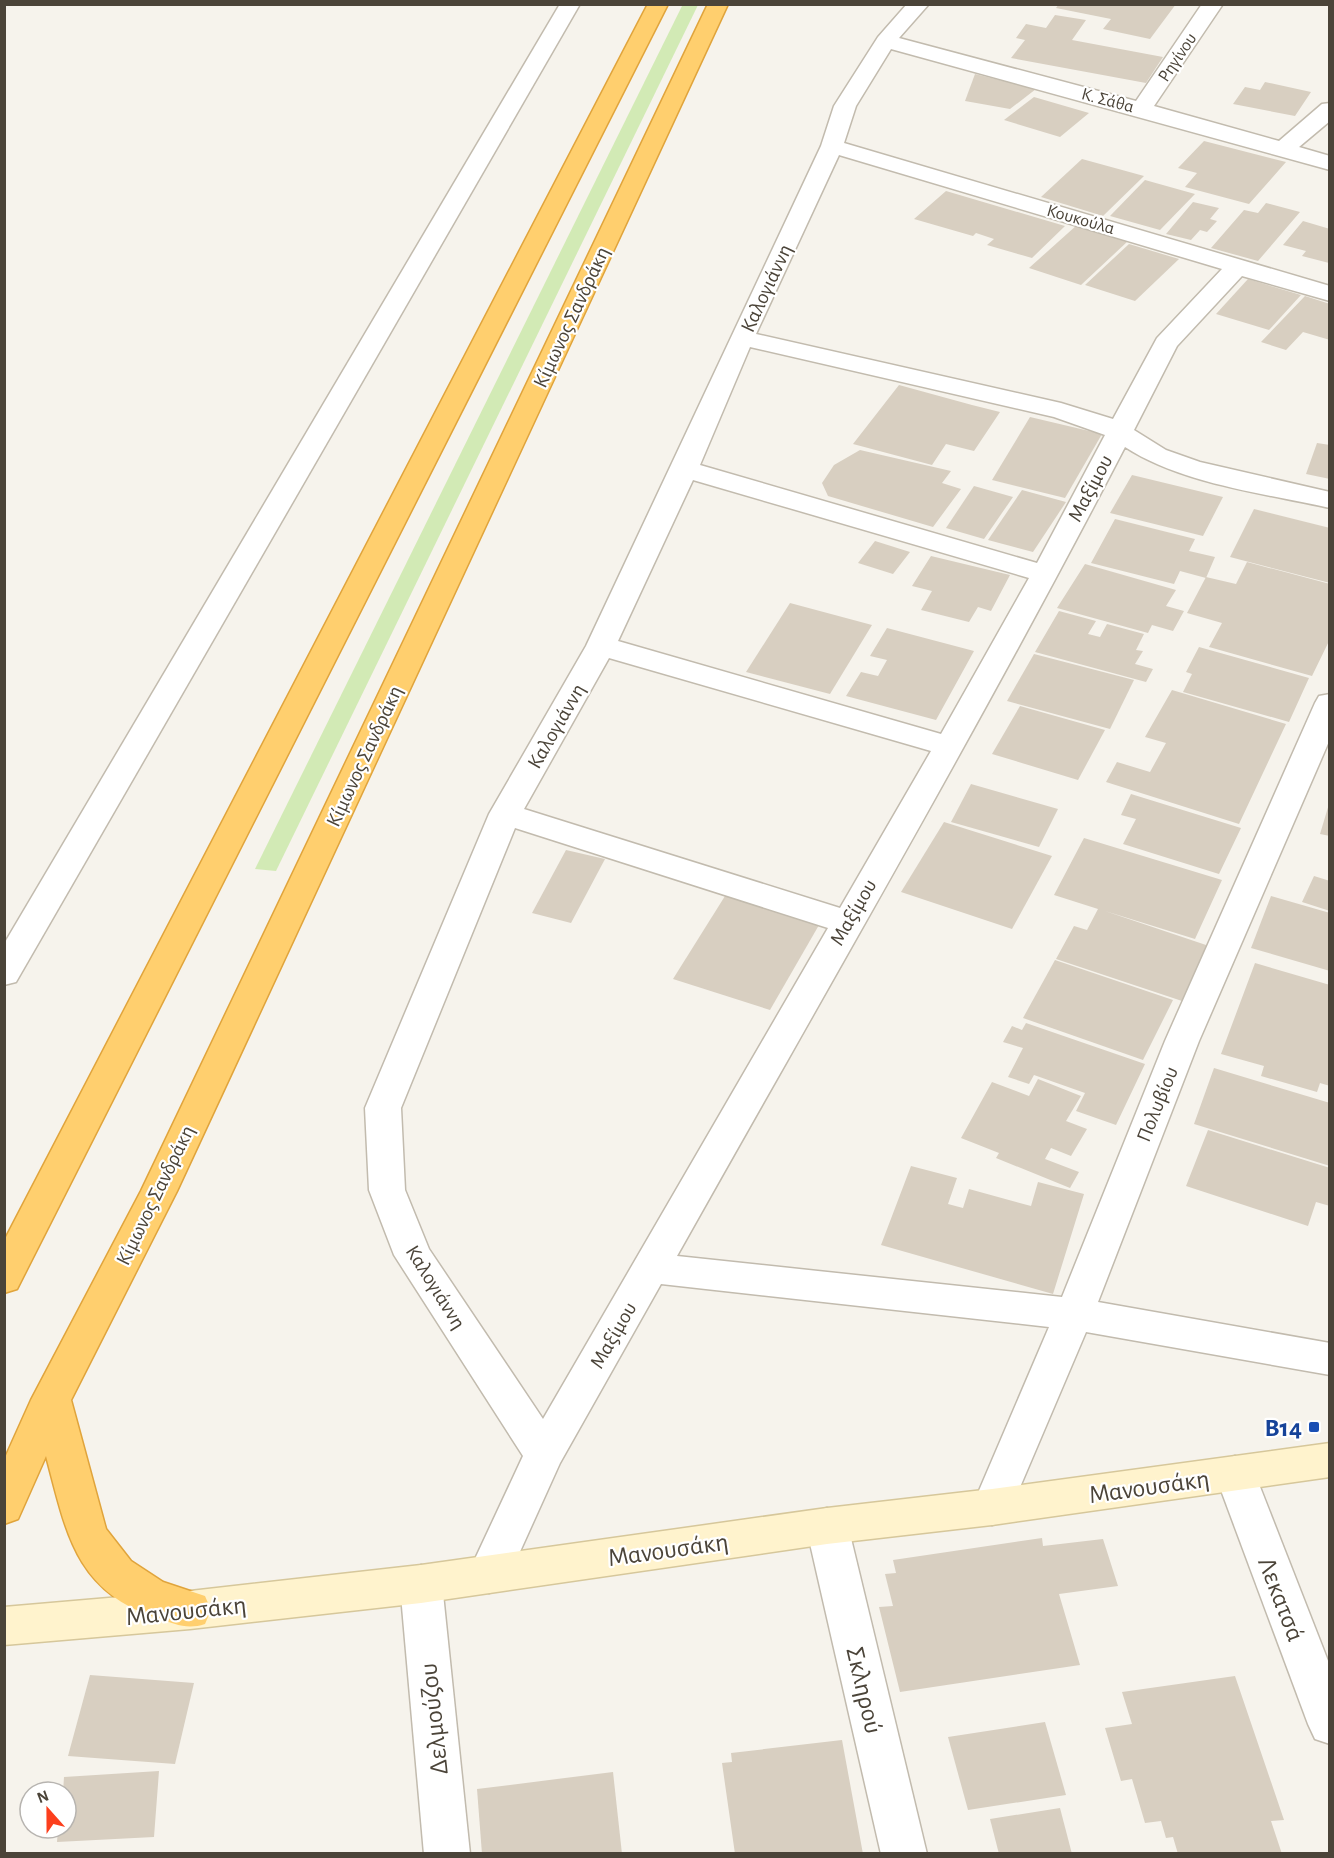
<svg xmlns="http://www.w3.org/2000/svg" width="1334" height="1858" font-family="'Alegreya Sans',sans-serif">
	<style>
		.green { fill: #d2eab5 }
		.building { fill: #d8cfc1 }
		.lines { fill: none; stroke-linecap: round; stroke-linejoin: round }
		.street-casing { stroke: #c2bbae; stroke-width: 3 }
		.secondary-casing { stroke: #d6c79b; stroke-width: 3 }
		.highway-casing { stroke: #e0a43c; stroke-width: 3 }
		.street { fill: #fff; fill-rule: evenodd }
		.secondary { fill: #fff3cd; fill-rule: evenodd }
		.highway { fill: #ffcf6e; fill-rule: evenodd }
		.transit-dot { fill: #1a4fb4; stroke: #fff; stroke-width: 2 }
		.labels { text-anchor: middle; stroke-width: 4.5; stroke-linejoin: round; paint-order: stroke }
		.far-street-label { font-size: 18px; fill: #4b4439; stroke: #fff }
		.street-label { font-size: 21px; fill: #4b4439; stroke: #fff }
		.near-transit-label { font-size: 26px; font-weight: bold; fill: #164399; stroke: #fff; text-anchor: end }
		.near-street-label { font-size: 26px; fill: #4b4439; stroke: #fff }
	</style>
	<rect width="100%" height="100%" fill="#f6f3ec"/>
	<path class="green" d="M683,4l15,1 -422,866 -21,-2z"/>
	<g class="building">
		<path d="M1059,4h117l-26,35 -47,-10 8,-10 -55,-11z"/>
		<path d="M1055,15l31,5 -14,20 91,17 -17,26 -135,-25 14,-18 -9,-2 10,-14 20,4z"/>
		<path d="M975,74l61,15 -26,20 -45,-8z"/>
		<path d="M1265,82l46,10 -16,24 -62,-12 12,-17 15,3z"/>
		<path d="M1034,97l55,16 -29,24 -56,-17z"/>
		<path d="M1204,141l82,21 -37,42 -64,-17 12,-14 -19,-5z"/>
		<path d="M1082,159l62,17 -41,40 -62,-19z"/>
		<path d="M1145,180l50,14 -35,36 -50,-14z"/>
		<path d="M946,191l119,35 -33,32 -45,-13 7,-6 -18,-6 -3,3 -59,-17z"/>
		<path d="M1193,202l26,6 -9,11 7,2 -10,11 -7,-2 -9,10 -25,-6z"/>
		<path d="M1266,203l34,9 -42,49 -47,-13 33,-38 14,3z"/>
		<path d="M1303,221l27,8 -1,34 -27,-7 4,-5 -23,-6z"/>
		<path d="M1077,225l51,16 -47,44 -52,-17z"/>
		<path d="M1129,244l50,15 -44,42 -50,-16z"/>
		<path d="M1248,279l53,16 -32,35 -53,-16z"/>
		<path d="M1305,296l25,8v36l-27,-8 -17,18 -25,-8z"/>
		<path d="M899,385l73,20 28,7 -26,39 -28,-7 -14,21 -79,-21z"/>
		<path d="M1030,417l72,17 -37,64 -73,-18z"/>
		<path d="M1317,443l13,2v34l-24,-5z"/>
		<path d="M860,450l91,21 -9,12 19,6 -28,38 -105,-31 -6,-13 12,-18z"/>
		<path d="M1132,475l91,22 -20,39 -93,-23z"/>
		<path d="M974,486l39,11 -29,42 -38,-11z"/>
		<path d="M1022,490l44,12 -33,50 -45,-12z"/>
		<path d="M1254,509l76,19v55l-100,-26z"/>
		<path d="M1115,519l80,20 -6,12 26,6 -9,21 -26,-7 -6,13 -83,-21z"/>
		<path d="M875,541l35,11 -17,22 -35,-11z"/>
		<path d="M931,556l79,19 -19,36 -13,-4 -9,15 -48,-12 11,-19 -20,-5z"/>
		<path d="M1247,562l83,22v55l-18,37 -103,-29 13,-24 -35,-10 19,-36 30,7z"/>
		<path d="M1085,564l91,26 -10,16 18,5 -11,20 -21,-6 -4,8 -91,-25z"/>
		<path d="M790,603l82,22 -42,69 -84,-22z"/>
		<path d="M1059,611l37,10 -8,13 12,3 7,-13 37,10 -8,16 7,1 -8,13 18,5 -7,13 -111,-30z"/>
		<path d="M887,628l87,23 -38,69 -90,-24 15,-24 17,4 9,-16 -17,-4z"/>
		<path d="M1199,647l110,31 -20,44 -106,-30 9,-18 -6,-2z"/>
		<path d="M1034,654l100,26 -24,49 -103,-28z"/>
		<path d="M1172,690l114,34 -47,100 -133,-42 11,-20 33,10 16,-29 -21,-6z"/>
		<path d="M1020,706l85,24 -27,50 -86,-26z"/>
		<path d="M971,784l87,25 -19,38 -88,-25z"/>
		<path d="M1131,794l110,34 -22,46 -96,-30 13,-25 -15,-4z"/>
		<path d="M1329,804h1v32l-10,-2z"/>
		<path d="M944,822l108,34 -40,73 -111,-37z"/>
		<path d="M1084,838l138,42 -27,59 -90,-28 104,35 -27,55 -126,-42 18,-33 13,4 11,-21 -44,-14z"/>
		<path d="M566,850l39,9 -34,64 -39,-10z"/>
		<path d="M1314,876l16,5v30l-28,-9z"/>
		<path d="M725,896l94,29 -49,85 -97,-31z"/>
		<path d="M1271,896l59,17v58l-79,-23z"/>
		<path d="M1055,960l118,40 -30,60 -120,-42z"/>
		<path d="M1255,963l75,22v101l-10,-3 -3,9 -56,-16 3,-10 -43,-12z"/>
		<path d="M1026,1023l119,41 -29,61 -40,-14 9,-18 -51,-18 -5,9 -21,-7 15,-29 -20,-6 9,-16 10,4z"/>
		<path d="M1214,1068l116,35v63l-136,-42z"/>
		<path d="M1038,1079l43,17 -15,25 21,8 -16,27 -20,-8 -6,11 34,13 -9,16 -74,-30 3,-5 -38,-15 31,-56 37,14z"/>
		<path d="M1208,1130l122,38v38l-14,-4 -8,24 -122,-40z"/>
		<path d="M911,1166l46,12 -9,26 15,4 6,-19 62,17 7,-24 46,12 -31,100 -172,-49z"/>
		<path d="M1042,1538l1,8 60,-7 15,47 -59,8 21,71 -180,27 -21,-85 14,-1 -8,-32 11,-1 -3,-13z"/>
		<path d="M90,1675l104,8 -19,81 -107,-8z"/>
		<path d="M1235,1676l49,144 -13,1 11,33h-104l-5,-17 -7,1 -5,-17 -16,2 -13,-44 -11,2 -16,-53 27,-4 -10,-32z"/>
		<path d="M1045,1722l21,73 -98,15 -20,-73z"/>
		<path d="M842,1740l21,114h-128l-13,-91 10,-1 -1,-9z"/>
		<path d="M159,1771l-5,66 -97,5 1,-14h8v-36h-3l1,-15z"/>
		<path d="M613,1772l9,82h-140l-5,-65z"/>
		<path d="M1060,1808l12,46h-73l-9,-35z"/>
	</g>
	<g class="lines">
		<defs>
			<g id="street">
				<path d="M560,4h20l-564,978 -12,3v-41z"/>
				<path d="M907,4h22l-30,34 237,63 66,-97h21l-69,102 125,35 43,-37 8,-1v18l-31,26 31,9v14l-439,-121 -35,57 -12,37 486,143v15l-88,-25 -65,70 -43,84 32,20 34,12 130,30v16c-67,-15 -148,-24 -205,-61 -142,274 -297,540 -448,809l385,41 103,-256 150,-338 4,-7 11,-2v45l-131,302 -101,261 232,41v32l-244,-43 -80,188 -14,5 -14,-5 -6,-13 77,-180 -388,-43 -101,179 -56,124 -15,6 -15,-6 -6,-13 55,-118 -129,-201 -25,-65 -4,-82 124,-294 97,-168 235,-500 13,-40 44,-69zM839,155l383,114 -65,69 -44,81 -52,-16 -305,-69zM750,347l304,70 51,18 -68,128 -337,-98zM693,480l336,98 -88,156 -323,-93zM609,658l322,93 -91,157 -316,-99zM515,828l313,100 -285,491 -114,-170 -24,-59 -4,-82z"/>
				<path d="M1235,1456l14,6 6,12 75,192v78l-15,-5 -7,-15 -93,-250 6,-12z"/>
				<path d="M827,1508l15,5 6,13 79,328h-46l-75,-328 6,-13z"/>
				<path d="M421,1565l15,6 6,13 28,270h-46l-24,-270 6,-13z"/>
			</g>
			<path id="secondary" d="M1330,1443v34l-338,48 -165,19 -406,59 -231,26 -186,16v-38l186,-16 231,-26 406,-57 165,-19z"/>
			<g id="highway">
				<path d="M648,4h20l-651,1285 -13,4v-52z"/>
				<path d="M708,4h20l-551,1187 -106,209 35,129 25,32 32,21 42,14 6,14 -6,14c-18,6 -30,0 -48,-6 -83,-27 -91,-88 -111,-162l-28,63 -14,5v-64l27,-60 110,-209z"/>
			</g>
		</defs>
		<use href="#street" class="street-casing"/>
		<use href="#secondary" class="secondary-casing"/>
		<use href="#highway" class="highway-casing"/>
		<use href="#street" class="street"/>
		<use href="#secondary" class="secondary"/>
		<use href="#highway" class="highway"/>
	</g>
	<rect class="transit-dot" x="1308" y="1421" width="12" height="12" rx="3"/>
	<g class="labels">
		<g class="far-street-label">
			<text transform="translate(1177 57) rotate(-56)" y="6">Ρηγίνου</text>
			<text transform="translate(1108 100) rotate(15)" y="6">Κ. Σάθα</text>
			<text transform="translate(1081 219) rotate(16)" y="6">Κουκούλα</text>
		</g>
		<g class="street-label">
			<text transform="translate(766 288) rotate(-65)" y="7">Καλογιάννη</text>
			<text transform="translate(571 317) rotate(-65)" y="7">Κίμωνος Σανδράκη</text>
			<text transform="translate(1090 488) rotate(-62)" y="7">Μαξίμου</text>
			<text transform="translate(556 726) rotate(-60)" y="7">Καλογιάννη</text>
			<text transform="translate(364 756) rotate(-65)" y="7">Κίμωνος Σανδράκη</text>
			<text transform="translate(853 912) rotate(-60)" y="7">Μαξίμου</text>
			<text transform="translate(1157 1104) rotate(-68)" y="7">Πολυβίου</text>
			<text transform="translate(155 1195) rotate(-64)" y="7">Κίμωνος Σανδράκη</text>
			<text transform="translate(436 1287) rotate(58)" y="7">Καλογιάννη</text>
			<text transform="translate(613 1335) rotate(-60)" y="7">Μαξίμου</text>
		</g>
		<g class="near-transit-label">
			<text x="1302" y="1436">Β14</text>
		</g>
		<g class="near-street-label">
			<text transform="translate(1149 1486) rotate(-8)" y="9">Μανουσάκη</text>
			<text transform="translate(668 1549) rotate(-8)" y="9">Μανουσάκη</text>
			<text transform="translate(1282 1599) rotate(69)" y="9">Λεκατσά</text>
			<text transform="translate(186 1610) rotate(-6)" y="9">Μανουσάκη</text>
			<text transform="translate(865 1690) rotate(77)" y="9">Σκληρού</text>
			<text transform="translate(433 1719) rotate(-96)" y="9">Δελμούζου</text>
		</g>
	</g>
	<rect width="1334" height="1858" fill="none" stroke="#4b4439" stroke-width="12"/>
	<g transform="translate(48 1810) rotate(339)"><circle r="28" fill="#ffffff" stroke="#b7b4b0" stroke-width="1.5"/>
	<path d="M0-4.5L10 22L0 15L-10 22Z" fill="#fc3f1d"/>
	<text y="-9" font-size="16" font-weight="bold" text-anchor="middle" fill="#4b4439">N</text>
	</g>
</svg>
